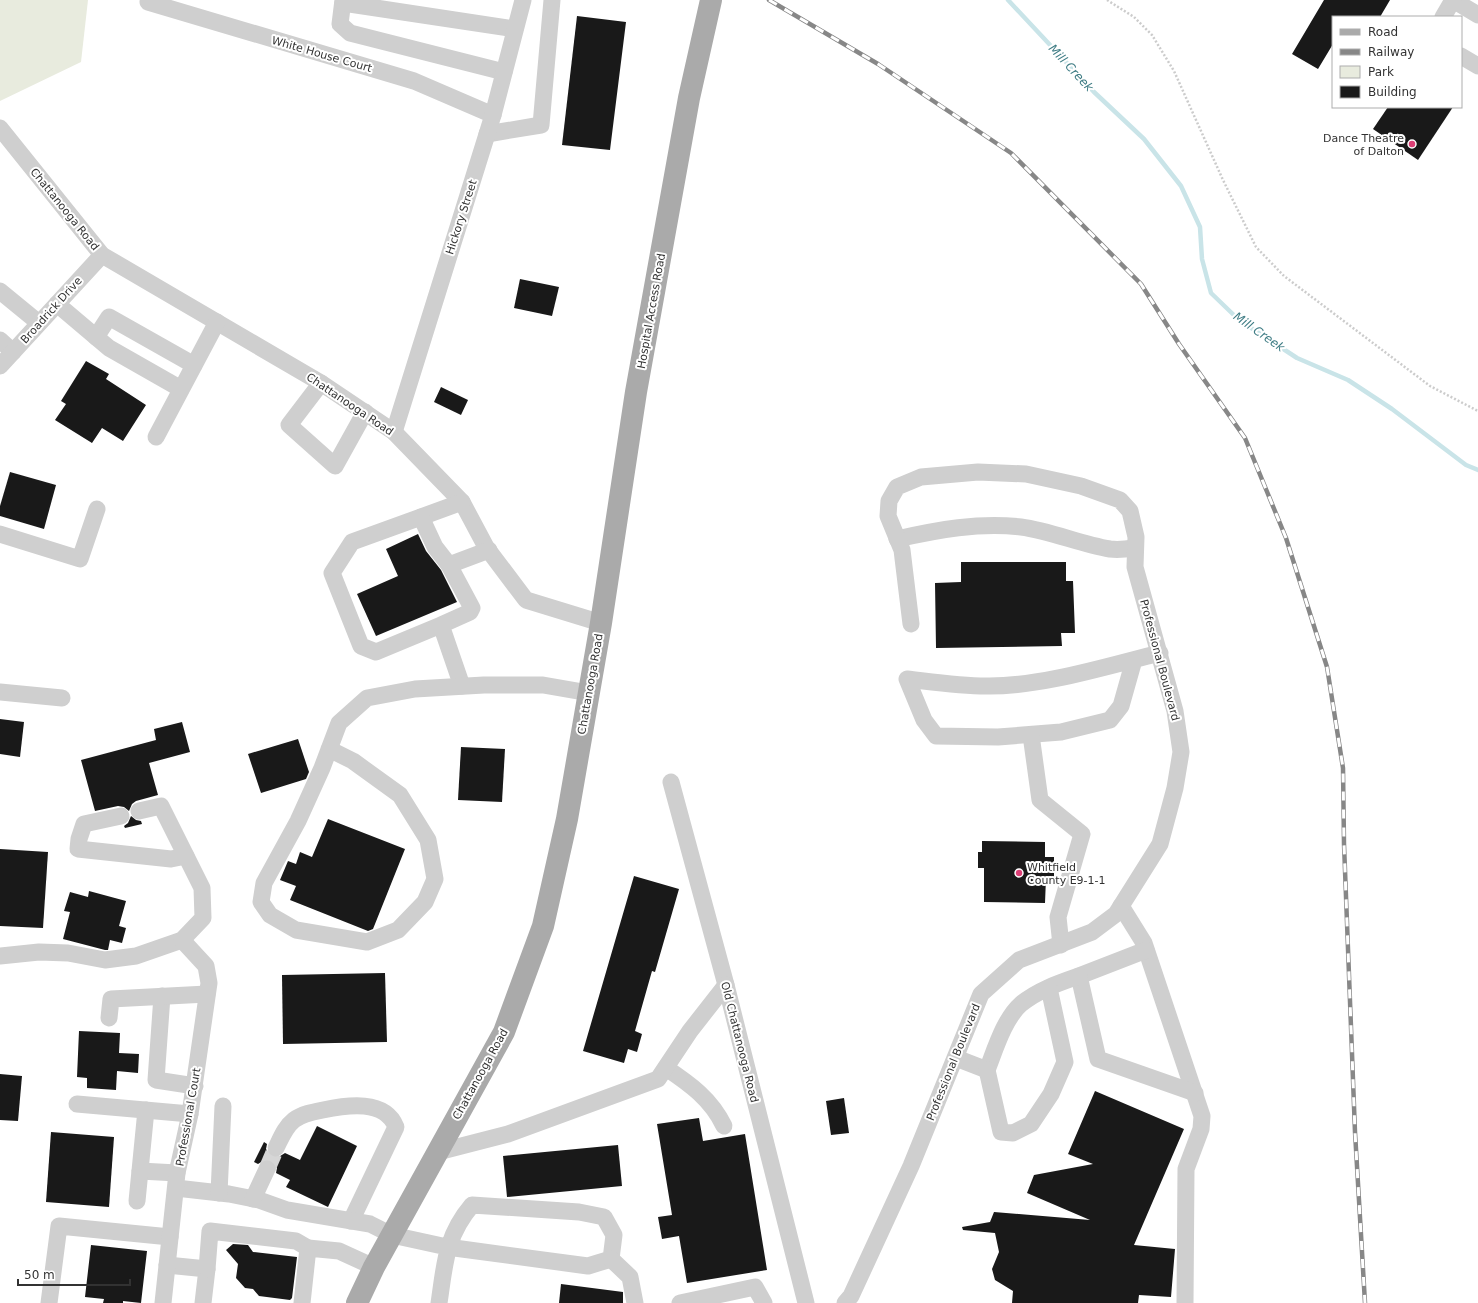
<svg xmlns="http://www.w3.org/2000/svg" width="1478" height="1303" font-family="'DejaVu Sans',sans-serif">
	<style>
		.green { fill: #e8ebde }
		.lines { fill: none; stroke-linecap: round; stroke-linejoin: round }
		.stream { stroke: #c9e4e8; stroke-width: 4.5 }
		.building { fill: #191919 }
		.minor-tunnel { stroke: #d6d6d6; stroke-width: 17; stroke-dasharray: 17 8; stroke-linecap: butt }
		.path { stroke: #ccc; stroke-width: 2.5; stroke-dasharray: 2 2; stroke-linecap: butt }
		.minor { stroke: #cfcfcf; stroke-width: 17 }
		.major { stroke: #aaa; stroke-width: 22 }
		.rail-casing { stroke: #878787; stroke-width: 4.5 }
		.rail { stroke: #fff; stroke-width: 3; stroke-dasharray: 9; stroke-linecap: butt }
		.poi-dot { fill: #dd3f76; stroke: #fff; stroke-width: 1.5 }
		.labels { text-anchor: middle; stroke-width: 4; stroke-linejoin: round; paint-order: stroke }
		.street-label { font-size: 11px; fill: #323232; stroke: #fff }
		.poi-label { font-size: 11px; fill: #323232; stroke: #fff; text-anchor: end }
		.water-label { font-size: 12px; font-style: italic; fill: #3e7c84; stroke: #fff }
	</style>
	<rect width="100%" height="100%" fill="#fff"/>
	<path class="green" d="M0,0h88l-7,62 -81,39z"/>
	<g class="lines">
		<path class="stream" d="M1008,0l86,92 50,47 37,47 19,41 2,32 9,34 28,27 58,38 51,22 44,29 74,56 12,5"/>
	</g>
	<g class="building">
		<path d="M1324,0h66l-10,17h-47v27l-15,25 -26,-15z"/>
		<path d="M577,16l49,6 -16,128 -48,-5z"/>
		<path d="M1388,107h65l-35,53 -45,-31z"/>
		<path d="M520,279l39,8 -7,29 -38,-8z"/>
		<path d="M86,361l23,13 -3,5 40,26 -23,36 -21,-13 -10,15 -37,-23 11,-16 -5,-3z"/>
		<path d="M441,387l27,13 -7,15 -27,-13z"/>
		<path d="M10,472l46,13 -12,44 -44,-13v-10z"/>
		<path d="M418,534l8,17 15,19 16,32 -81,34 -19,-42 41,-18 -12,-27z"/>
		<path d="M961,562h105v19h7l2,52h-14l1,13 -126,2 -1,-65 26,-1z"/>
		<path d="M0,719l24,3 -4,35 -20,-3z"/>
		<path d="M182,722l8,30 -41,11 9,32 -22,6 -4,3 -3,7 -5,-4 -6,-1 -23,5 -14,-51 75,-20 -2,-11z"/>
		<path d="M298,739l11,33 -3,7 -45,14 -13,-39z"/>
		<path d="M461,747l44,2 -3,53 -44,-2z"/>
		<path d="M131,816l5,4 5,1 1,3 -17,4 -1,-2 4,-3z"/>
		<path d="M328,819l77,30 -32,80 -5,2 -78,-31 6,-14 -16,-6 8,-19 8,3 4,-12 12,5z"/>
		<path d="M982,841l63,1v15h9v21h-8l-1,25 -61,-1v-34h-6v-16h4z"/>
		<path d="M0,849l48,3 -5,76 -43,-2z"/>
		<path d="M634,876l45,13 -24,83 -3,-1 -17,60 7,3 -5,18 -9,-3 -4,14 -41,-12z"/>
		<path d="M89,891l37,10 -7,25 7,2 -4,15 -12,-3 -2,10h-3l-42,-11 7,-27 -6,-1 6,-19 18,5z"/>
		<path d="M385,973l2,69 -104,2 -1,-69z"/>
		<path d="M79,1031l41,2 -1,20 20,1 -1,19 -21,-2 -1,19 -29,-2v-10l-10,-1z"/>
		<path d="M0,1074l22,2 -4,45 -18,-1z"/>
		<path d="M1095,1091l89,38 -50,116 41,4 -4,48 -32,-2 -1,8h-126l1,-12 -18,-11 -3,-11 7,-17 -4,-19 -32,-3 -1,-3 28,-5 4,-10 96,8 -63,-27 7,-18 59,-11 -25,-10z"/>
		<path d="M844,1098l5,35 -18,2 -5,-34z"/>
		<path d="M699,1118l4,23 42,-7 22,136 -80,13 -8,-47 -17,3 -4,-22 14,-2 -15,-91z"/>
		<path d="M317,1126l40,20 -29,61 -42,-20 4,-7 -14,-7 1,-5 -5,-8 -6,-1 -8,5 -4,-2 10,-20 3,2 -1,5 5,8 6,1 8,-5 15,7z"/>
		<path d="M51,1132l63,5 -5,70 -63,-5z"/>
		<path d="M618,1145l4,41 -115,11 -4,-41z"/>
		<path d="M233,1244l15,1 5,7 44,5 -5,41 -2,2 -31,-4 -6,-7 -8,-1 -9,-10 2,-14 -12,-14z"/>
		<path d="M91,1245l56,6 -6,52 -18,-2v2h-20l1,-4 -19,-2z"/>
		<path d="M561,1284l62,8v11h-64z"/>
	</g>
	<g class="lines">
		<path class="minor-tunnel" d="M267,1169l9,-21"/>
		<path class="path" d="M1107,0l27,17 18,18 22,36 49,109 33,67 28,29 146,110 48,25"/>
		<g class="minor">
			<path d="M343,0l-3,24 10,9 154,39"/>
			<path d="M1453,0l25,15"/>
			<path d="M148,2l266,79 79,34"/>
			<path d="M343,3l172,26"/>
			<path d="M1443,17l10,-17"/>
			<path d="M1461,56l17,10"/>
			<path d="M0,128l102,127 219,128 73,49 68,70 24,45 40,53 75,23"/>
			<path d="M487,134l54,-9 11,-125"/>
			<path d="M0,291l39,32"/>
			<path d="M57,304l52,44 72,41"/>
			<path d="M96,337l13,-20 85,48"/>
			<path d="M0,340l13,12"/>
			<path d="M0,366l102,-111"/>
			<path d="M321,383l-32,42 46,41 30,-54"/>
			<path d="M394,432l99,-317 30,-115"/>
			<path d="M156,437l61,-115"/>
			<path d="M421,517l41,-15"/>
			<path d="M0,534l80,25 17,-50"/>
			<path d="M897,539c40,-9 82,-17 124,-12 30,4 59,17 89,22 8,1 17,0 24,-1"/>
			<path d="M449,565l40,-15"/>
			<path d="M441,625l-65,27 -15,-6 -29,-73 20,-31 69,-25 14,30 14,18 23,43 -2,4 -29,13 21,61"/>
			<path d="M1134,660l-13,46 -11,14 -49,12 -63,5 -62,-1 -12,-16 -17,-41c26,3 53,7 79,7 55,1 121,-20 174,-33"/>
			<path d="M0,692l62,6"/>
			<path d="M1031,735l9,65 42,34 -24,83 3,28"/>
			<path d="M329,749l24,12 47,34 28,45 7,39 -10,23 -27,28 -31,12 -71,-12 -26,-15 -9,-13 3,-19 34,-62 24,-53 17,-45 28,-25 48,-9 69,-4h59l46,8"/>
			<path d="M671,782l55,203 80,318"/>
			<path d="M121,816l-37,8 -5,15 -1,10 93,10 15,-3"/>
			<path d="M1121,906l23,37 58,173 -1,13 -15,40 -1,134"/>
			<path d="M1146,950l-67,26 19,83 97,34"/>
			<path d="M0,956l39,-4 29,1 37,7 31,-4 46,-16 21,-22 -1,-30 -41,-82 -22,5"/>
			<path d="M162,996l-6,84 39,6"/>
			<path d="M109,1018l2,-19 96,-5"/>
			<path d="M956,1058l31,12c8,-20 17,-51 34,-66 17,-14 38,-21 58,-28"/>
			<path d="M666,1068c24,16 45,31 58,58"/>
			<path d="M987,1070l14,62 12,1 18,-9 20,-30 14,-32 -16,-74"/>
			<path d="M77,1104l113,10"/>
			<path d="M276,1148c5,-10 9,-21 18,-28 8,-6 19,-8 29,-10 24,-5 62,-11 73,17l-45,94"/>
			<path d="M438,1152l70,-18 150,-55 32,-48 36,-46"/>
			<path d="M140,1171l37,2"/>
			<path d="M176,1188l53,6 30,6 28,10 83,14 22,11 55,12 141,19 23,-7 3,-24 -10,-18 -25,-5 -107,-7c-27,32 -27,59 -33,98"/>
			<path d="M219,1193l4,-87"/>
			<path d="M253,1199l14,-30"/>
			<path d="M137,1201l9,-91"/>
			<path d="M611,1259l19,18 5,26"/>
			<path d="M167,1265l40,4 -4,34"/>
			<path d="M207,1269l3,-38 86,10 12,7"/>
			<path d="M49,1303l10,-77 111,11"/>
			<path d="M163,1303l14,-130 13,-59 19,-131 -3,-17 -24,-26"/>
			<path d="M302,1303l6,-55 31,3 35,16"/>
			<path d="M680,1303l75,-16 9,16"/>
			<path d="M845,1303l6,-7 60,-130 70,-172 38,-34 73,-28 24,-18 44,-70 15,-56 6,-36 -6,-41 -40,-144 1,-30 -6,-26 -10,-11 -39,-14 -55,-12 -48,-2 -57,5 -24,10 -8,14 -1,15 14,34 9,74"/>
		</g>
		<path class="major" d="M357,1303l17,-36 130,-235 39,-106 24,-107 34,-196 35,-231 53,-294 22,-98"/>
		<defs>
			<path id="rail" d="M769,0l109,64 133,89 130,131 38,60 66,94 41,100 41,129 16,101 1,76 11,288 10,171"/>
		</defs>
		<use href="#rail" class="rail-casing"/>
		<use href="#rail" class="rail"/>
	</g>
	<g class="poi-dot">
		<circle cx="1412" cy="144" r="4"/>
		<circle cx="1019" cy="873" r="4"/>
	</g>
	<g class="labels">
		<g class="street-label">
			<text transform="translate(322 54) rotate(16)" y="4">White House Court</text>
			<text transform="translate(65 209) rotate(51)" y="4">Chattanooga Road</text>
			<text transform="translate(461 217) rotate(-72)" y="4">Hickory Street</text>
			<text transform="translate(51 310) rotate(-48)" y="4">Broadrick Drive</text>
			<text transform="translate(651 311) rotate(-80)" y="4">Hospital Access Road</text>
			<text transform="translate(350 404) rotate(34)" y="4">Chattanooga Road</text>
			<text transform="translate(1160 660) rotate(75)" y="4">Professional Boulevard</text>
			<text transform="translate(590 684) rotate(-80)" y="4">Chattanooga Road</text>
			<text transform="translate(740 1042) rotate(76)" y="4">Old Chattanooga Road</text>
			<text transform="translate(953 1062) rotate(-68)" y="4">Professional Boulevard</text>
			<text transform="translate(480 1074) rotate(-61)" y="4">Chattanooga Road</text>
			<text transform="translate(188 1117) rotate(-80)" y="4">Professional Court</text>
		</g>
		<g class="poi-label">
			<text x="1404" y="142">Dance Theatre<tspan x="1404" dy="13">of Dalton</tspan></text>
			<text x="1027" y="871" text-anchor="start">Whitfield<tspan x="1027" dy="13">County E9-1-1</tspan></text>
		</g>
		<g class="water-label">
			<text transform="translate(1071 68) rotate(47)" y="4">Mill Creek</text>
			<text transform="translate(1259 332) rotate(35)" y="4">Mill Creek</text>
		</g>
	</g>
	<rect x="1332" y="16" width="130" height="92" fill="#ffffff" stroke="#adadad"/>
	<rect x="1340" y="29" width="20" height="6" fill="#aaaaaa" stroke="#adadad"/>
	<text x="1368" y="36" font-size="12" fill="#323232">Road</text>
	<rect x="1340" y="49" width="20" height="6" fill="#878787" stroke="#adadad"/>
	<text x="1368" y="56" font-size="12" fill="#323232">Railway</text>
	<rect x="1340" y="66" width="20" height="12" fill="#e8ebde" stroke="#adadad"/>
	<text x="1368" y="76" font-size="12" fill="#323232">Park</text>
	<rect x="1340" y="86" width="20" height="12" fill="#191919" stroke="#adadad"/>
	<text x="1368" y="96" font-size="12" fill="#323232">Building</text>
	<path d="M18 1279v6h112v-6" fill="none" stroke="#323232" stroke-width="2"/>
	<text x="24" y="1279" font-size="12" fill="#323232" stroke="#ffffff" stroke-width="3" paint-order="stroke">50 m</text>
</svg>
